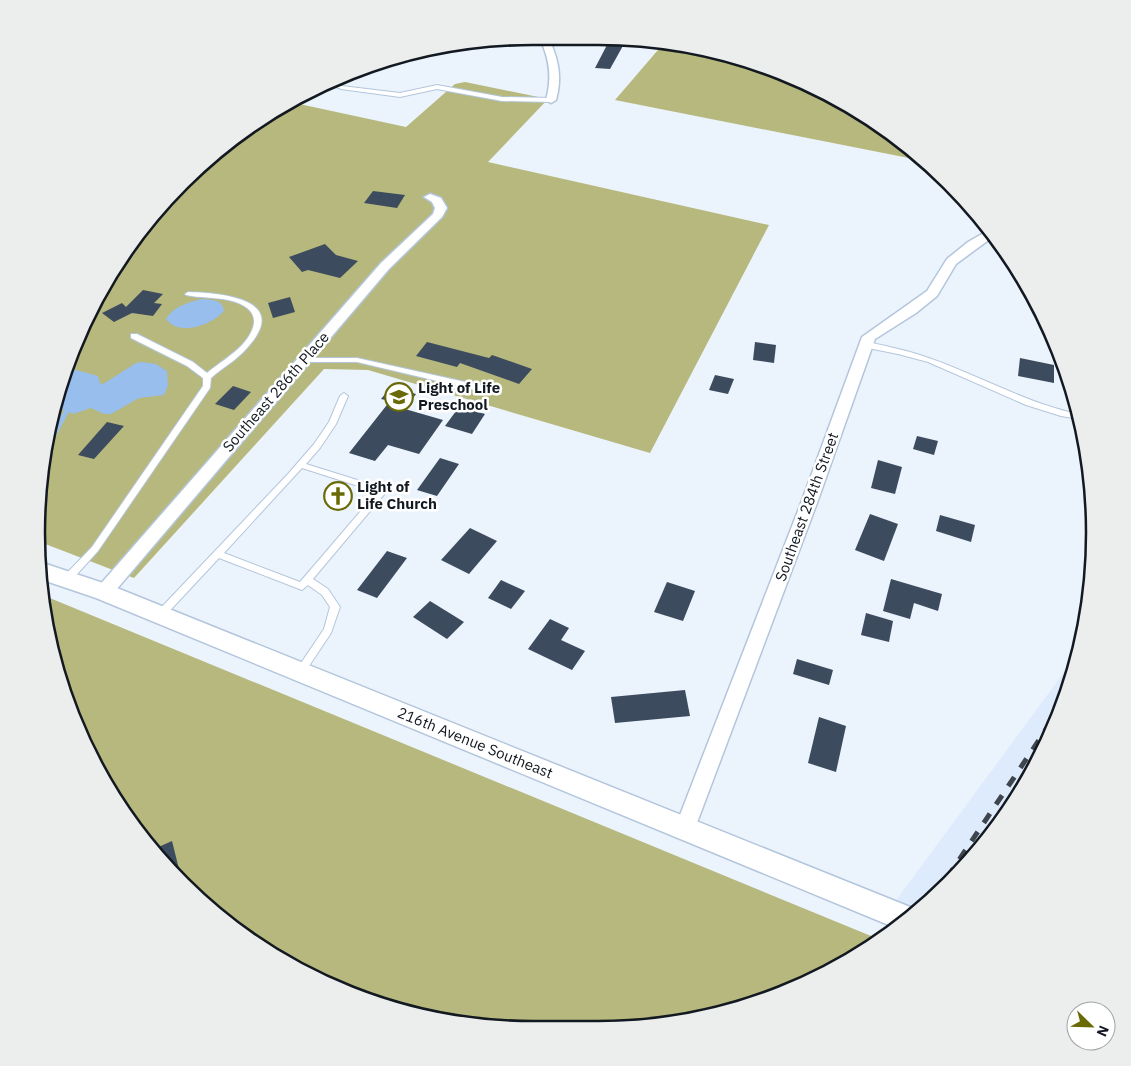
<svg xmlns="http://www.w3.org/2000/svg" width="1131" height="1066" font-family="'IBM Plex Sans',sans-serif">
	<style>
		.built { fill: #ddebfd }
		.forest { fill: #b6b87d }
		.water { fill: #97beed }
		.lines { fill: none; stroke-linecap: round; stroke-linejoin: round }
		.stream { stroke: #97beed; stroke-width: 5 }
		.building { fill: #3c4b5e }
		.service-casing { stroke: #b3c6dc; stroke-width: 2 }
		.minor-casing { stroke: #b3c6dc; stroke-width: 3 }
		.tertiary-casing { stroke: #b3c6dc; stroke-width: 3 }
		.service { fill: #fff; fill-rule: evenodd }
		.minor { fill: #fff; fill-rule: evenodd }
		.tertiary { fill: #fff; fill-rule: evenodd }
		.rail { stroke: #3e454d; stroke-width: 5; stroke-dasharray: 11 11; stroke-linecap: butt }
		.labels { text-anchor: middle; stroke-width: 5; stroke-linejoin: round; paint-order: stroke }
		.poi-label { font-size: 15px; font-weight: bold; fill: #131921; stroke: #fff; text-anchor: start }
		.street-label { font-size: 15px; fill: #131921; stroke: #fff }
		.rim { fill: none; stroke: #131921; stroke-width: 2.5 }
	</style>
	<rect width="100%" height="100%" fill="#ebf3fc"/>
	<path class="built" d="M1079,652l-1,10 -35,91 -51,83 -67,71 -16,12 -20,-9z"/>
	<g class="forest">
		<path d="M664,43c21,3 44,5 64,11 71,22 142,56 196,107l-309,-61z"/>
		<path d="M465,82l83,17 -60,63 281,63 -119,228 -282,-83 -44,-1 -190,209 -94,-36v-74l23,-94 40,-89 57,-80 97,-85 33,-18 116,25 49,-43z"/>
		<path d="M40,594l831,342 -13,19 -12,8 -89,40 -94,23 -130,4 -97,-10 -93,-28 -86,-46 -75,-62 -79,-102 -40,-89z"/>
	</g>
	<g class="water">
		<path d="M201,299c10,1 22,0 23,12 -12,14 -45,26 -58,8 8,-13 21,-16 35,-20z"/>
		<path d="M142,362l14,2 11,7 1,15 -4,9 -25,3 -28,16h-7l-13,-6 -18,6 -18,-8 10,-39 33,9 2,7 3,1 33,-21z"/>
	</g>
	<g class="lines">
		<path class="stream" d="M44,453l22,-41"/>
	</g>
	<g class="building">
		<path d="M608,43l16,1 -14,25 -15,-1z"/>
		<path d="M373,191l32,4 -8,13 -33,-5z"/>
		<path d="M325,244l11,11 22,6 -18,17 -32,-8 -6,2 -13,-15z"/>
		<path d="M143,290l20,4 -9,9 8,1 -9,12 -21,-3 -18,9 -12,-9 20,-10 4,4z"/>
		<path d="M290,297l5,15 -22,6 -5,-15z"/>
		<path d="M427,342l62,16 3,-3 40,14 -13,15 -59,-21 -3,4 -41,-11z"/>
		<path d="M755,342l21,3 -2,18 -21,-3z"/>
		<path d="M1020,358l34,7v18l-36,-7z"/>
		<path d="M715,375l19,4 -6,15 -19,-4z"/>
		<path d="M233,386l18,6 -17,18 -19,-6z"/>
		<path d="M391,387l25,7 -11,15 38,11 -24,34 -31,-9 -13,16 -26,-8 41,-52 -9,-2z"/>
		<path d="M459,407l26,7 -13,20 -27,-8z"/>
		<path d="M107,422l17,4 -30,33 -16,-4z"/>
		<path d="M917,436l21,5 -4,14 -21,-6z"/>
		<path d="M440,458l19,6 -22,32 -20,-6z"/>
		<path d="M878,460l24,7 -7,27 -24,-6z"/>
		<path d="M870,514l28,10 -14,37 -29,-11z"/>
		<path d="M940,515l35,10 -4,17 -35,-11z"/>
		<path d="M470,528l27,13 -28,33 -28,-14z"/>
		<path d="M387,551l20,7 -30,40 -20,-8z"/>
		<path d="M891,579l51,15 -4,17 -24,-8 -4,16 -27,-8z"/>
		<path d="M501,580l24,11 -14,18 -23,-11z"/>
		<path d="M667,582l28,9 -12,30 -29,-9z"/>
		<path d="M430,601l34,21 -17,17 -34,-22z"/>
		<path d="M866,613l27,8 -4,21 -28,-7z"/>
		<path d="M550,619l19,9 -8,12 24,11 -13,19 -44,-21z"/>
		<path d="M797,659l36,11 -4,15 -36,-11z"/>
		<path d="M685,690l5,26 -75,7 -4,-26z"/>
		<path d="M819,717l27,9 -10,46 -28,-9z"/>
		<path d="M172,841l11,44 -29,-36z"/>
	</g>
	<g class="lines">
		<defs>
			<g id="service">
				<path d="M330,81l12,5 58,7 37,-8 65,12 49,1 3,2 -3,2 -49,-1 -65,-12 -37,8 -59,-8 -15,-6z"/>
				<path d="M188,292c34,1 104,7 59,56 -10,12 -25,20 -36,30l-1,10 -112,163 -28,31h-6l-2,-3 2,-3 28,-29 111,-161v-8l-16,-12 -56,-28v-4h6l56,28 14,11c12,-10 26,-18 36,-29 19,-22 13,-38 -15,-44 -14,-3 -28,-2 -42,-5l-1,-1z"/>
				<path d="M863,343c10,-1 21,3 31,5 64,14 119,52 184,66l1,5 -18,-3 -35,-11 -98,-43 -30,-8 -35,-7z"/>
				<path d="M301,358h56l131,29 4,3 -4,3 -131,-31h-53l-4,-2z"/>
				<path d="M344,393l4,3 -12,28 -16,24 -14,16 80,25 1,2 -74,88 15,10 12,18 -9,26 -28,42 -3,1 -3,-1 -2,-3 29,-43 6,-22 -8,-12 -14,-10 -6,5 -83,-32 -56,60 -3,1 -3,-1 -2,-3 2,-3 131,-138 26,-30 15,-22 11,-26zM302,468l75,24 -77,90 -76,-29z"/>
			</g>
			<g id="minor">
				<path d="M541,41h9c9,20 12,38 6,59l-5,3 -5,-3c6,-21 4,-39 -5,-59z"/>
				<path d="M430,194l11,4 6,10 -5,9 -53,52 -279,328 -6,2 -6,-2 -3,-5 3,-5 283,-324 52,-49 2,-6 -3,-6 -8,-5z"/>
				<path d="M989,230l5,6 -38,28 -19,32 -21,17 -41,26 -58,164 -122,325 -3,7 -7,3 -7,-3 -3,-7 126,-325 61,-166 65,-46 20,-32 21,-17z"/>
			</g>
			<path id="tertiary" d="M40,562l72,24 808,325 -24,17 -800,-330 -56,-19z"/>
		</defs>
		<use href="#service" class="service-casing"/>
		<use href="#minor" class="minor-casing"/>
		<use href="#tertiary" class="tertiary-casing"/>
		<use href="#service" class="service"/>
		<use href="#minor" class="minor"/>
		<use href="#tertiary" class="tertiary"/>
		<path class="rail" d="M935,896l124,-186"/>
	</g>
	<defs>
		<symbol id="school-ring" viewBox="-11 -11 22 22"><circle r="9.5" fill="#fff" stroke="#696905" stroke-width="1.5"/><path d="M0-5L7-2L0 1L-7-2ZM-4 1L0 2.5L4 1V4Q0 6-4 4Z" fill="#696905"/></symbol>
		<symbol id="church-ring" viewBox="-11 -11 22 22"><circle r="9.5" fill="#fff" stroke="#696905" stroke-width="1.5"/><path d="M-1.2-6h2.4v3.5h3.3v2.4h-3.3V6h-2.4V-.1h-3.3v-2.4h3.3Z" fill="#696905"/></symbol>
	</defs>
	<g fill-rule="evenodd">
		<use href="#school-ring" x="383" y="381" width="32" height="32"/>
		<use href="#church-ring" x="322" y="480" width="32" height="32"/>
	</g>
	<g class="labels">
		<g class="poi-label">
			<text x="418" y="393">Light of Life<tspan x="418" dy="17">Preschool</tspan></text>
			<text x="357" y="492">Light of<tspan x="357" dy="17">Life Church</tspan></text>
		</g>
		<g class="street-label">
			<text transform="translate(276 392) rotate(-49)" y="5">Southeast 286th Place</text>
			<text transform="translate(807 507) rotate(-70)" y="5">Southeast 284th Street</text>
			<text transform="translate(475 743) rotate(22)" y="5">216th Avenue Southeast</text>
		</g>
	</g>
	<path d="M0 0H1131V1066H0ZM533 45H598A488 488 0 0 1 1086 533V533A488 488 0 0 1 598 1021H533A488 488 0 0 1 45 533V533A488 488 0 0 1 533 45Z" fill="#eceded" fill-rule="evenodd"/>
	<path class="rim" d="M533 45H598A488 488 0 0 1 1086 533V533A488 488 0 0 1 598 1021H533A488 488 0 0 1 45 533V533A488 488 0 0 1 533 45Z"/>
	<g transform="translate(1091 1026) rotate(113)"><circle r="24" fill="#ffffff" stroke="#a1a3a6"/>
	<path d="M0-4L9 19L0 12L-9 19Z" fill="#696905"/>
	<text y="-8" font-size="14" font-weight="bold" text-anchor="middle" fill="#131921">N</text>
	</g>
</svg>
